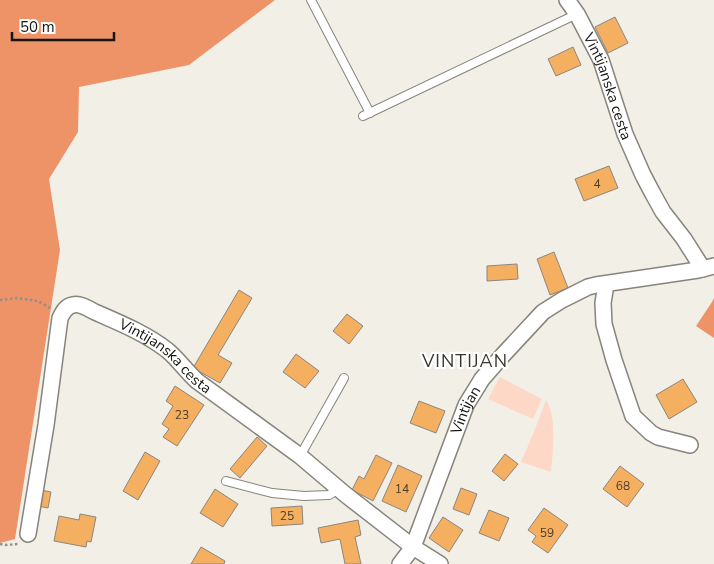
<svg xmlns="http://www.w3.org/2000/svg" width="714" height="564" font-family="'Nunito Sans',sans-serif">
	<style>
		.green { fill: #fed8c7 }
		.forest { fill: #ee9367 }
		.building { fill: #f4af60; stroke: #8c8680 }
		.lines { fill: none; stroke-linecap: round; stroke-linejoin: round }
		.lane-casing { stroke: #87847d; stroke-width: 10 }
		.street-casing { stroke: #87847d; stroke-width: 18 }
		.path { stroke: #92908a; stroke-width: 2.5; stroke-dasharray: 2.5 2.5; stroke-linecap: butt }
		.lane { stroke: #fff; stroke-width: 8 }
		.street { stroke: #fff; stroke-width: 15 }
		.labels { text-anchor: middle; stroke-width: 4.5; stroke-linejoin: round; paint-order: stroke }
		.number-label { font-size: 12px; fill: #4d3c26 }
		.street-label { font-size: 15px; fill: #151512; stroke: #fff }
		.quarter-label { font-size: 18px; letter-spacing: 1px; fill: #383630; stroke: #fff }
	</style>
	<rect width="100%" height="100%" fill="#f2efe7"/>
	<g class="green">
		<path d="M500,377l42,22 -9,20 -45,-20z"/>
		<path d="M546,400c11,16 7,53 5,72l-30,-10 13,-30z"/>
	</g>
	<g class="forest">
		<path d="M0,0h275l-86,65 -110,22 -1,45 -29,47 11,71 -45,289 -15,4z"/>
		<path d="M714,298v40l-18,-12 16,-24z"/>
	</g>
	<g class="building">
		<path d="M615,17l13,26 -20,10 -13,-26z"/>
		<path d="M573,47l8,18 -25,11 -8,-17z"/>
		<path d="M609,166l9,22 -34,13 -9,-22z"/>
		<path d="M554,252l14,36 -18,7 -13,-36z"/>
		<path d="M517,264l1,15 -31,2v-15z"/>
		<path d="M239,290l13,8 -34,57 14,8 -12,20 -27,-15z"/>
		<path d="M347,314l16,12 -14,18 -16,-13z"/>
		<path d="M296,354l23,17 -14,17 -22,-16z"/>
		<path d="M683,379l14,23 -28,17 -13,-24z"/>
		<path d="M175,386l29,19 -27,41 -14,-9 6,-8 -7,-5 11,-18 -7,-5z"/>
		<path d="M419,401l26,10 -9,22 -26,-10z"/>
		<path d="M257,437l10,9 -27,32 -10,-9z"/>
		<path d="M145,452l15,9 -22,39 -15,-9z"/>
		<path d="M505,454l13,10 -14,17 -12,-10z"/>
		<path d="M376,455l16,8 -19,38 -21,-11 7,-14 5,3z"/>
		<path d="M398,465l24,11 -16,36 -24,-11z"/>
		<path d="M620,466l24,18 -17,23 -24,-18z"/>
		<path d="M461,488l16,6 -8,21 -16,-6z"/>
		<path d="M215,489l23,15 -15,23 -23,-14z"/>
		<path d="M41,490l10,2 -3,16 -10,-2z"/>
		<path d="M302,506l1,18 -31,2 -1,-18z"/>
		<path d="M544,508l24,17 -20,28 -16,-11 4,-6 -8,-6z"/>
		<path d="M489,510l20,8 -10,23 -20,-8z"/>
		<path d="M80,514l16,3 -5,25 -4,-1 -1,6 -32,-6 5,-25 20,4z"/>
		<path d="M443,517l20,13 -14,22 -20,-14z"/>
		<path d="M358,520l3,15 -6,2 6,27h-16l-5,-25 -19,4 -3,-15z"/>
		<path d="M201,547l24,14 -1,3h-33z"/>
	</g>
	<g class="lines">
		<defs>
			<g id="lane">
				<path d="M311,0l59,113"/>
				<path d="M363,116l214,-102"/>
				<path d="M300,456l44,-78"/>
				<path d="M226,481l46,12 32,3 25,-1 10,-6"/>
			</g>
			<g id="street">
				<path id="s1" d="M567,0l10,14 24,46 24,74 18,41 10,19 10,18 21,27 19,30"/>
				<path d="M606,284l-3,19 1,21 10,36 19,56 18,17 7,4 32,8"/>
				<path id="s2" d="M28,534l18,-109 14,-107c3,-6 6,-12 13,-13 7,-2 16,4 22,7 25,11 50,21 72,38 11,9 19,21 30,31l103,75 46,39 67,52 27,17"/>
				<path id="s3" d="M400,564l13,-17 53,-142 16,-26 21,-24 40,-43 19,-12 26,-13 8,-2 102,-15 16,-4"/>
			</g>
		</defs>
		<use href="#lane" class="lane-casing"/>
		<use href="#street" class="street-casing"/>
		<g class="path">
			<path d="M0,300l17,-2 21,3 12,7"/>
			<path d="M0,544l5,1 13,-1"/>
		</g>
		<use href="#lane" class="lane"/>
		<use href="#street" class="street"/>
	</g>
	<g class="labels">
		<g class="number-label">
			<text x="597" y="188">4</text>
			<text x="182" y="419">23</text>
			<text x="623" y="490">68</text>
			<text x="402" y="493">14</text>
			<text x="287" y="520">25</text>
			<text x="547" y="537">59</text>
		</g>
		<g class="street-label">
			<text dy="5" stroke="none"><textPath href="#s1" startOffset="96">Vintijanska cesta</textPath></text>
			<text dy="5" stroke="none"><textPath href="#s2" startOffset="345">Vintijanska cesta</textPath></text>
			<text dy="5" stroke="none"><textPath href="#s3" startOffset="168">Vintijan</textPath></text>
		</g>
		<g class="quarter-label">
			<text x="465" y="367">VINTIJAN</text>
		</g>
	</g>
	<path d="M12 32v8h102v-8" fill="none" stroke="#151512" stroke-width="2.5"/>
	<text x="20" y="32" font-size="15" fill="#151512" stroke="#ffffff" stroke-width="4" paint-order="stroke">50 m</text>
</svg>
